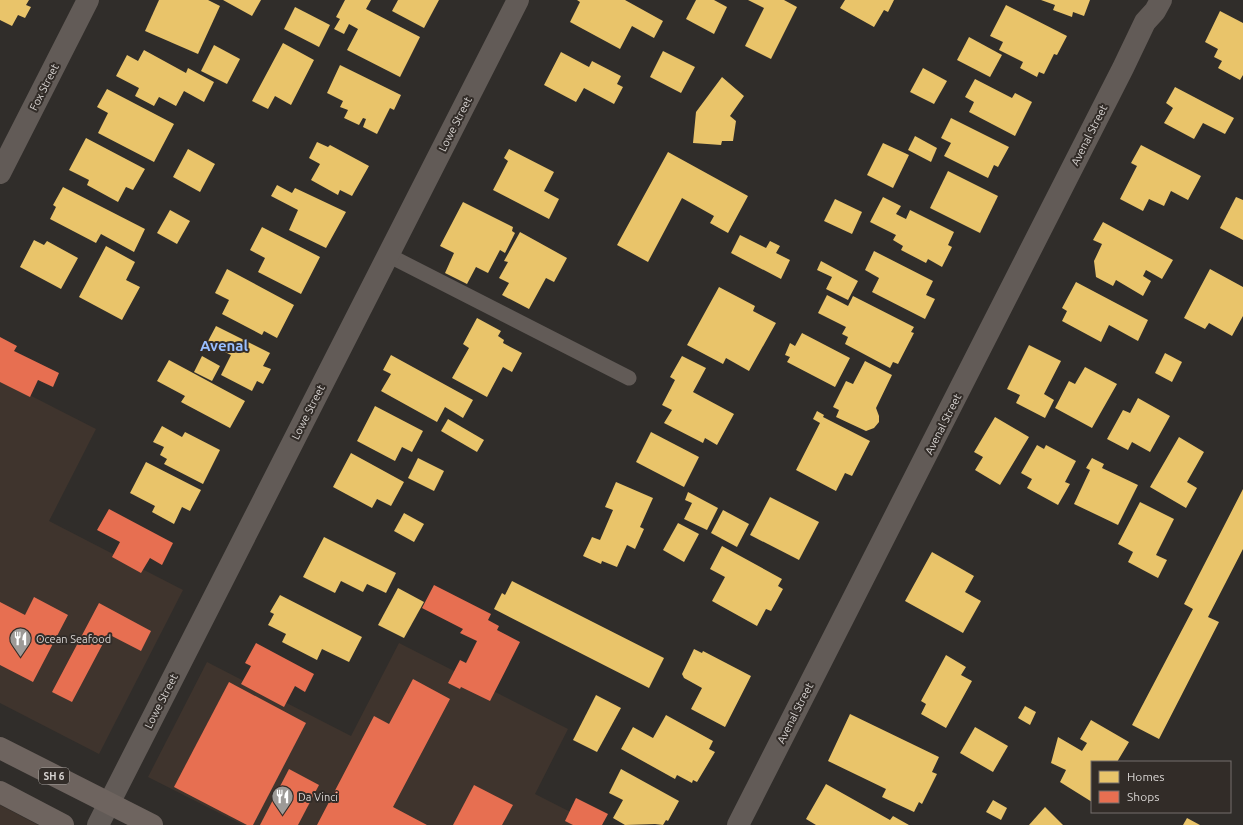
<svg xmlns="http://www.w3.org/2000/svg" width="1243" height="825" font-family="Ubuntu,sans-serif">
	<style>
		.built { fill: #3f342d }
		.homes { fill: #e9c46a }
		.shops { fill: #e76f51 }
		.lines { fill: none; stroke-linecap: round; stroke-linejoin: round }
		.lane { stroke: #625b57; stroke-width: 15 }
		.street { stroke: #625b57; stroke-width: 22 }
		.primary { stroke: #6e645f; stroke-width: 22 }
		.labels { text-anchor: middle; stroke-width: 4; stroke-linejoin: round; paint-order: stroke }
		.shield { fill: #322c28; stroke: #a6a29f; stroke-width: 1 }
		.shield-label { font-size: 10px; font-weight: bold; fill: #d8d4d2 }
		.street-label { font-size: 11px; fill: #d8d4d2; stroke: #322c28 }
		.poi-label { font-size: 11px; fill: #d8d4d2; stroke: #322c28; text-anchor: start }
		.district-label { font-size: 15px; font-weight: bold; fill: #9abfff; stroke: #322c28 }
	</style>
	<rect width="100%" height="100%" fill="#302d2a"/>
	<g class="built">
		<path d="M0,380l96,49 -47,92 134,69 -84,164 -99,-51z"/>
		<path d="M399,643l169,86 -33,65 61,31h-353l-95,-48 59,-115 144,74z"/>
		<path d="M0,805l38,20h-38z"/>
	</g>
	<g class="homes">
		<path d="M0,0h29l-3,5 5,2 -6,11 -7,-3 -6,11 -12,-6z"/>
		<path d="M159,0h49l12,6 -22,48 -53,-23z"/>
		<path d="M223,0h38l-9,16z"/>
		<path d="M345,0h26l-5,9 54,28 -20,40 -53,-27 11,-21 -9,-5 -5,10 -10,-5 6,-10 -4,-2z"/>
		<path d="M398,0h41l-15,28 -32,-17z"/>
		<path d="M577,0h48l38,21 -9,17 -22,-12 -12,23 -50,-27 10,-20z"/>
		<path d="M696,0h18l13,7 -13,27 -28,-15z"/>
		<path d="M748,0h36l13,7 -26,52 -26,-13 19,-38z"/>
		<path d="M845,0h49l-6,12 -4,-2 -10,17 -34,-19z"/>
		<path d="M1041,0h49l-6,16 -11,-4 -1,5 -19,-7 2,-5z"/>
		<path d="M1006,5l61,31 -10,19 -3,-1 -10,20 -5,-2 -2,5 -17,-9 3,-6 -24,-12 4,-8 -13,-6z"/>
		<path d="M295,7l35,18 -11,22 -35,-18z"/>
		<path d="M1220,11l23,12v52l-3,5 -22,-12 4,-7 -8,-4 4,-8 -13,-7z"/>
		<path d="M969,37l33,18 -12,22 -33,-17z"/>
		<path d="M283,43l31,17 -23,45 -16,-9 -7,13 -16,-8z"/>
		<path d="M214,45l26,14 -13,25 -26,-13z"/>
		<path d="M144,50l42,23 2,-5 26,14 -10,20 -20,-11 -8,15 -17,-9 -5,9 -19,-10 4,-8 -23,-12 11,-21 11,6z"/>
		<path d="M663,51l32,16 -14,26 -31,-16z"/>
		<path d="M561,52l28,15 3,-6 29,15 -4,8 6,3 -9,17 -30,-16 -8,14 -32,-17z"/>
		<path d="M340,65l61,30 -7,15 -4,-2 -13,26 -14,-7 3,-8 -3,-1 -4,7 -15,-7 4,-8 -8,-3 3,-6 -16,-8z"/>
		<path d="M923,68l24,13 -13,23 -24,-12z"/>
		<path d="M722,77l22,19 -14,20 6,5 -3,20h-11l-1,4 -28,-2 3,-31z"/>
		<path d="M975,79l37,19 3,-5 17,9 -17,34 -46,-24 5,-10 -9,-5z"/>
		<path d="M1175,87l59,31 -9,16 -22,-11 -9,16 -30,-16 9,-15 -7,-5z"/>
		<path d="M107,89l67,35 -20,38 -56,-29 10,-20 -11,-6z"/>
		<path d="M951,118l58,29 -11,20 -4,-2 -6,13 -44,-22 7,-13 -10,-5z"/>
		<path d="M915,136l22,12 -6,14 -23,-12z"/>
		<path d="M86,138l59,31 -12,21 -7,-3 -8,15 -31,-17 2,-5 -20,-10z"/>
		<path d="M317,142l11,5 2,-2 39,21 -17,30 -12,-6 -2,5 -27,-15 9,-16 -11,-6z"/>
		<path d="M883,143l26,12 -16,33 -26,-13z"/>
		<path d="M1141,145l60,31 -13,24 -17,-9 -7,15 -15,-7 -6,12 -23,-12 17,-33 -6,-3z"/>
		<path d="M188,149l27,15 -15,28 -27,-15z"/>
		<path d="M509,149l45,23 -10,19 15,8 -10,20 -56,-29 15,-29 -4,-3z"/>
		<path d="M668,152l80,44 -20,37 -18,-10 4,-7 -32,-18 -34,64 -31,-17z"/>
		<path d="M948,171l50,25 -18,37 -50,-25z"/>
		<path d="M277,185l15,8 3,-5 51,24 -20,36 -37,-18 9,-20 -27,-14z"/>
		<path d="M63,187l82,42 -11,23 -33,-18 -5,9 -46,-24 6,-12 -3,-2z"/>
		<path d="M883,197l18,9 -5,8 10,5 4,-9 44,22 -6,13 4,2 -10,20 -14,-8 -2,4 -25,-13 2,-4 -10,-6 3,-5 -26,-13z"/>
		<path d="M1236,197l7,3v40l-23,-12z"/>
		<path d="M835,199l27,13 -10,22 -28,-13z"/>
		<path d="M463,202l50,25 -1,4 3,2 -10,20 -5,-3 -12,23 -12,-6 -9,17 -22,-11 9,-20 -14,-7z"/>
		<path d="M170,210l20,11 -13,23 -20,-11z"/>
		<path d="M1103,222l70,38 -11,19 -16,-9 -3,6 8,5 -8,15 -27,-16 -3,6 -17,-9 -2,-16 8,-17 -9,-4z"/>
		<path d="M262,227l58,30 -19,37 -43,-22 7,-14 -15,-8z"/>
		<path d="M520,232l47,26 -13,24 -8,-4 -17,31 -27,-14 7,-12 -10,-5 9,-16 -4,-1z"/>
		<path d="M740,235l26,13 4,-7 10,5 -4,7 14,7 -9,19 -50,-26z"/>
		<path d="M34,240l10,5 3,-4 31,17 -17,31 -41,-22z"/>
		<path d="M106,246l29,16 -9,18 14,7 -18,33 -43,-23z"/>
		<path d="M874,251l59,30 -7,14 9,4 -10,20 -53,-27 7,-14 -14,-8z"/>
		<path d="M821,261l37,20 -10,19 -22,-11 6,-12 -15,-7z"/>
		<path d="M227,269l67,36 -17,33 -13,-7 -2,4 -40,-21 7,-14 -14,-7z"/>
		<path d="M1210,269l33,18v29l-11,20 -23,-13 -4,6 -21,-11z"/>
		<path d="M1076,282l72,38 -10,21 -29,-16 -8,17 -39,-21 5,-10 -5,-3z"/>
		<path d="M719,287l36,19 -2,5 23,12 -27,48 -23,-13 -3,6 -36,-19z"/>
		<path d="M827,295l21,11 5,-10 61,31 -3,5 3,1 -16,31 -5,-2 -3,6 -45,-24 3,-7 -6,-3 4,-7 -28,-14z"/>
		<path d="M477,318l24,13 -3,5 6,4 -1,3 19,10 -10,19 -9,-5 -16,30 -35,-19 17,-30 -6,-4z"/>
		<path d="M216,326l54,27 -7,13 8,3 -8,15 -6,-3 -5,10 -31,-16 10,-20 -24,-12z"/>
		<path d="M802,333l48,25 -15,29 -48,-25 3,-5 -5,-2 5,-12 5,3z"/>
		<path d="M1029,345l32,16 -17,33 10,6 -9,18 -29,-15 4,-8 -13,-6z"/>
		<path d="M1165,353l17,9 -10,20 -17,-9z"/>
		<path d="M391,355l82,45 -10,18 -18,-11 -8,15 -56,-31 10,-17 -8,-4z"/>
		<path d="M202,356l18,10 -8,15 -18,-9z"/>
		<path d="M682,356l24,12 -13,24 41,22 -17,31 -12,-7 -2,5 -39,-20 8,-13 -10,-5 13,-25 -5,-3z"/>
		<path d="M169,360l76,41 -15,27 -49,-26 4,-6 -28,-15z"/>
		<path d="M865,361l27,14 -16,33 3,8v6l-5,6 -8,3 -30,-14 3,-7 -6,-3 13,-26 7,3z"/>
		<path d="M1085,367l32,17 -25,44 -37,-20 14,-27 6,3z"/>
		<path d="M1138,398l32,18 -20,36 -18,-10 -4,8 -21,-11 16,-29 7,3z"/>
		<path d="M375,406l48,25 -11,21 -10,-5 -7,14 -38,-20z"/>
		<path d="M817,411l7,4 -1,2 47,24 -18,35 -7,-3 -9,18 -40,-21 24,-47 -7,-4z"/>
		<path d="M995,417l34,20 -29,48 -25,-15 8,-13 -9,-5z"/>
		<path d="M448,419l36,21 -7,12 -36,-21z"/>
		<path d="M162,426l20,11 3,-5 35,18 -17,34 -39,-20 3,-5 -7,-4 4,-8 -11,-5z"/>
		<path d="M651,432l48,25 -15,30 -48,-25z"/>
		<path d="M1179,437l25,15 -17,30 10,6 -11,20 -36,-21z"/>
		<path d="M1037,445l7,4 2,-4 30,16 -11,21 5,2 -12,21 -31,-17 5,-9 -11,-6z"/>
		<path d="M351,453l53,29 -13,24 -14,-7 -5,9 -39,-21z"/>
		<path d="M418,458l26,13 -10,20 -26,-13z"/>
		<path d="M1092,458l12,6 -2,4 36,17 -20,40 -44,-21 16,-34 -4,-2z"/>
		<path d="M146,462l55,28 -11,21 -8,-4 -8,17 -22,-12 3,-6 -25,-13z"/>
		<path d="M616,482l37,16 -13,29 4,2 -9,20 -8,-4 -10,22 -15,-6 -1,3 -18,-8 9,-19 8,3 13,-30 -8,-3z"/>
		<path d="M1243,489v60l-35,68 11,5 -60,117 -27,-14 61,-116 -9,-5z"/>
		<path d="M688,492l30,16 -11,22 -23,-11 8,-16 -7,-3z"/>
		<path d="M770,497l49,25 -20,38 -49,-25z"/>
		<path d="M1140,502l34,17 -18,36 11,5 -9,18 -30,-16 5,-10 -15,-8z"/>
		<path d="M723,510l26,14 -12,23 -26,-14z"/>
		<path d="M404,513l20,11 -10,18 -20,-11z"/>
		<path d="M678,523l21,11 -15,28 -21,-12z"/>
		<path d="M324,537l72,36 -10,20 -19,-9 -4,8 -22,-11 -6,12 -32,-16z"/>
		<path d="M722,546l60,33 -4,7 5,3 -12,22 -5,-2 -9,17 -45,-25 13,-24 -15,-8z"/>
		<path d="M932,552l42,24 -9,16 16,9 -18,32 -58,-32z"/>
		<path d="M512,581l152,77 -15,30 -155,-79 8,-16 3,2z"/>
		<path d="M398,588l26,14 -20,36 -26,-13z"/>
		<path d="M280,595l82,42 -13,25 -27,-13 -5,11 -35,-18 4,-8 -18,-9 6,-11 -4,-2z"/>
		<path d="M694,649l8,4 1,-2 48,25 -26,51 -34,-18 11,-21 -18,-10 -2,-4z"/>
		<path d="M946,655l20,12 -5,8 11,6 -26,47 -25,-14 5,-10 -5,-3z"/>
		<path d="M596,695l25,13 -24,44 -24,-12z"/>
		<path d="M1025,706l11,6 -6,13 -12,-7z"/>
		<path d="M850,714l89,43 -7,15 5,2 -15,30 -3,-2 -5,10 -32,-15 4,-8 -58,-28z"/>
		<path d="M666,715l47,26 -4,8 6,3 -18,30 -4,-2 -1,3 -15,-8 -2,4 -54,-30 12,-22 20,11z"/>
		<path d="M1091,720l38,22 -12,20h-25v40l-32,-20 6,-12 -15,-7 7,-26 24,14 5,-8 -7,-4z"/>
		<path d="M975,727l33,19 -15,26 -33,-19z"/>
		<path d="M621,769l58,32 -11,20 -2,-1 -3,5 -8,-1 -30,1 -12,-7 10,-18 -14,-7z"/>
		<path d="M826,784l64,36 3,-4 16,9h-93l-10,-6z"/>
		<path d="M993,800l14,8 -6,12 -15,-8z"/>
		<path d="M1045,807l18,18h-34z"/>
		<path d="M1187,818l13,7h-17z"/>
	</g>
	<g class="shops">
		<path d="M0,337l17,9 -3,5 45,22 -6,14 -15,-7 -8,17 -30,-15z"/>
		<path d="M109,509l64,34 -11,22 -12,-7 -9,15 -29,-16 8,-15 -23,-12z"/>
		<path d="M434,585l57,29 -3,6 11,6 -2,4 23,12 -30,59 -29,-14 -1,2 -12,-6 12,-23 6,3 11,-22 -17,-8 3,-4 -41,-21z"/>
		<path d="M34,597l34,18 -35,67 -33,-17v-63l25,13z"/>
		<path d="M99,603l52,28 -10,20 -33,-17 -36,68 -20,-10z"/>
		<path d="M256,643l58,31 -9,18 -10,-6 -11,21 -43,-23 10,-18 -6,-3z"/>
		<path d="M413,679l37,20 -57,108 34,18h-110l57,-109 15,8z"/>
		<path d="M229,682l77,41 -53,102h-6l-73,-38z"/>
		<path d="M289,769l30,16 -21,40h-38z"/>
		<path d="M474,785l39,20 -11,20h-49z"/>
		<path d="M576,798l32,16 -6,11h-29l-8,-4z"/>
	</g>
	<g class="lines">
		<path class="lane" d="M388,255l241,123"/>
		<g class="street">
			<path d="M0,173l88,-173"/>
			<path d="M98,825l420,-825"/>
			<path d="M738,825l385,-757 22,-46 10,-11 6,-11"/>
		</g>
		<g class="primary">
			<path d="M0,748l152,77"/>
			<path d="M0,792l63,33"/>
		</g>
	</g>
	<defs>
		<symbol id="restaurant-pin" viewBox="-11 -11 22 30"><path d="M0 17L-7.5 6A9.5 9.5 0 1 1 7.5 6Z" fill="#9d9a97" stroke="#322c28"/><path d="M-5-6h1v4h1v-4h1v4h1v-4h1v5L-1.5 .5V6h-2V.5L-5-1ZM5-6V6H3V1.5H1.5Q1.5-4 5-6Z" fill="#fff"/></symbol>
	</defs>
	<g fill-rule="evenodd">
		<use href="#restaurant-pin" x="8" y="626" width="25" height="34"/>
		<use href="#restaurant-pin" x="270" y="784" width="25" height="34"/>
	</g>
	<g class="labels">
		<rect class="shield" x="39" y="768" width="30" height="16" rx="3"/>
		<g class="shield-label">
			<text x="54" y="780">SH 6</text>
		</g>
		<g class="street-label">
			<text transform="translate(44 87) rotate(-63)" y="4">Fox Street</text>
			<text transform="translate(455 124) rotate(-63)" y="4">Lowe Street</text>
			<text transform="translate(1089 135) rotate(-63)" y="4">Avenal Street</text>
			<text transform="translate(308 412) rotate(-63)" y="4">Lowe Street</text>
			<text transform="translate(943 424) rotate(-63)" y="4">Avenal Street</text>
			<text transform="translate(161 701) rotate(-63)" y="4">Lowe Street</text>
			<text transform="translate(795 713) rotate(-63)" y="4">Avenal Street</text>
		</g>
		<g class="poi-label">
			<text x="36" y="643">Ocean Seafood</text>
			<text x="298" y="801">Da Vinci</text>
		</g>
		<g class="district-label">
			<text x="224" y="351">Avenal</text>
		</g>
	</g>
	<rect x="1091" y="761" width="140" height="52" fill="#322c28" stroke="#746f6c"/>
	<rect x="1099" y="771" width="20" height="12" fill="#e9c46a" stroke="#746f6c"/>
	<text x="1127" y="781" font-size="12" fill="#d8d4d2">Homes</text>
	<rect x="1099" y="791" width="20" height="12" fill="#e76f51" stroke="#746f6c"/>
	<text x="1127" y="801" font-size="12" fill="#d8d4d2">Shops</text>
</svg>
